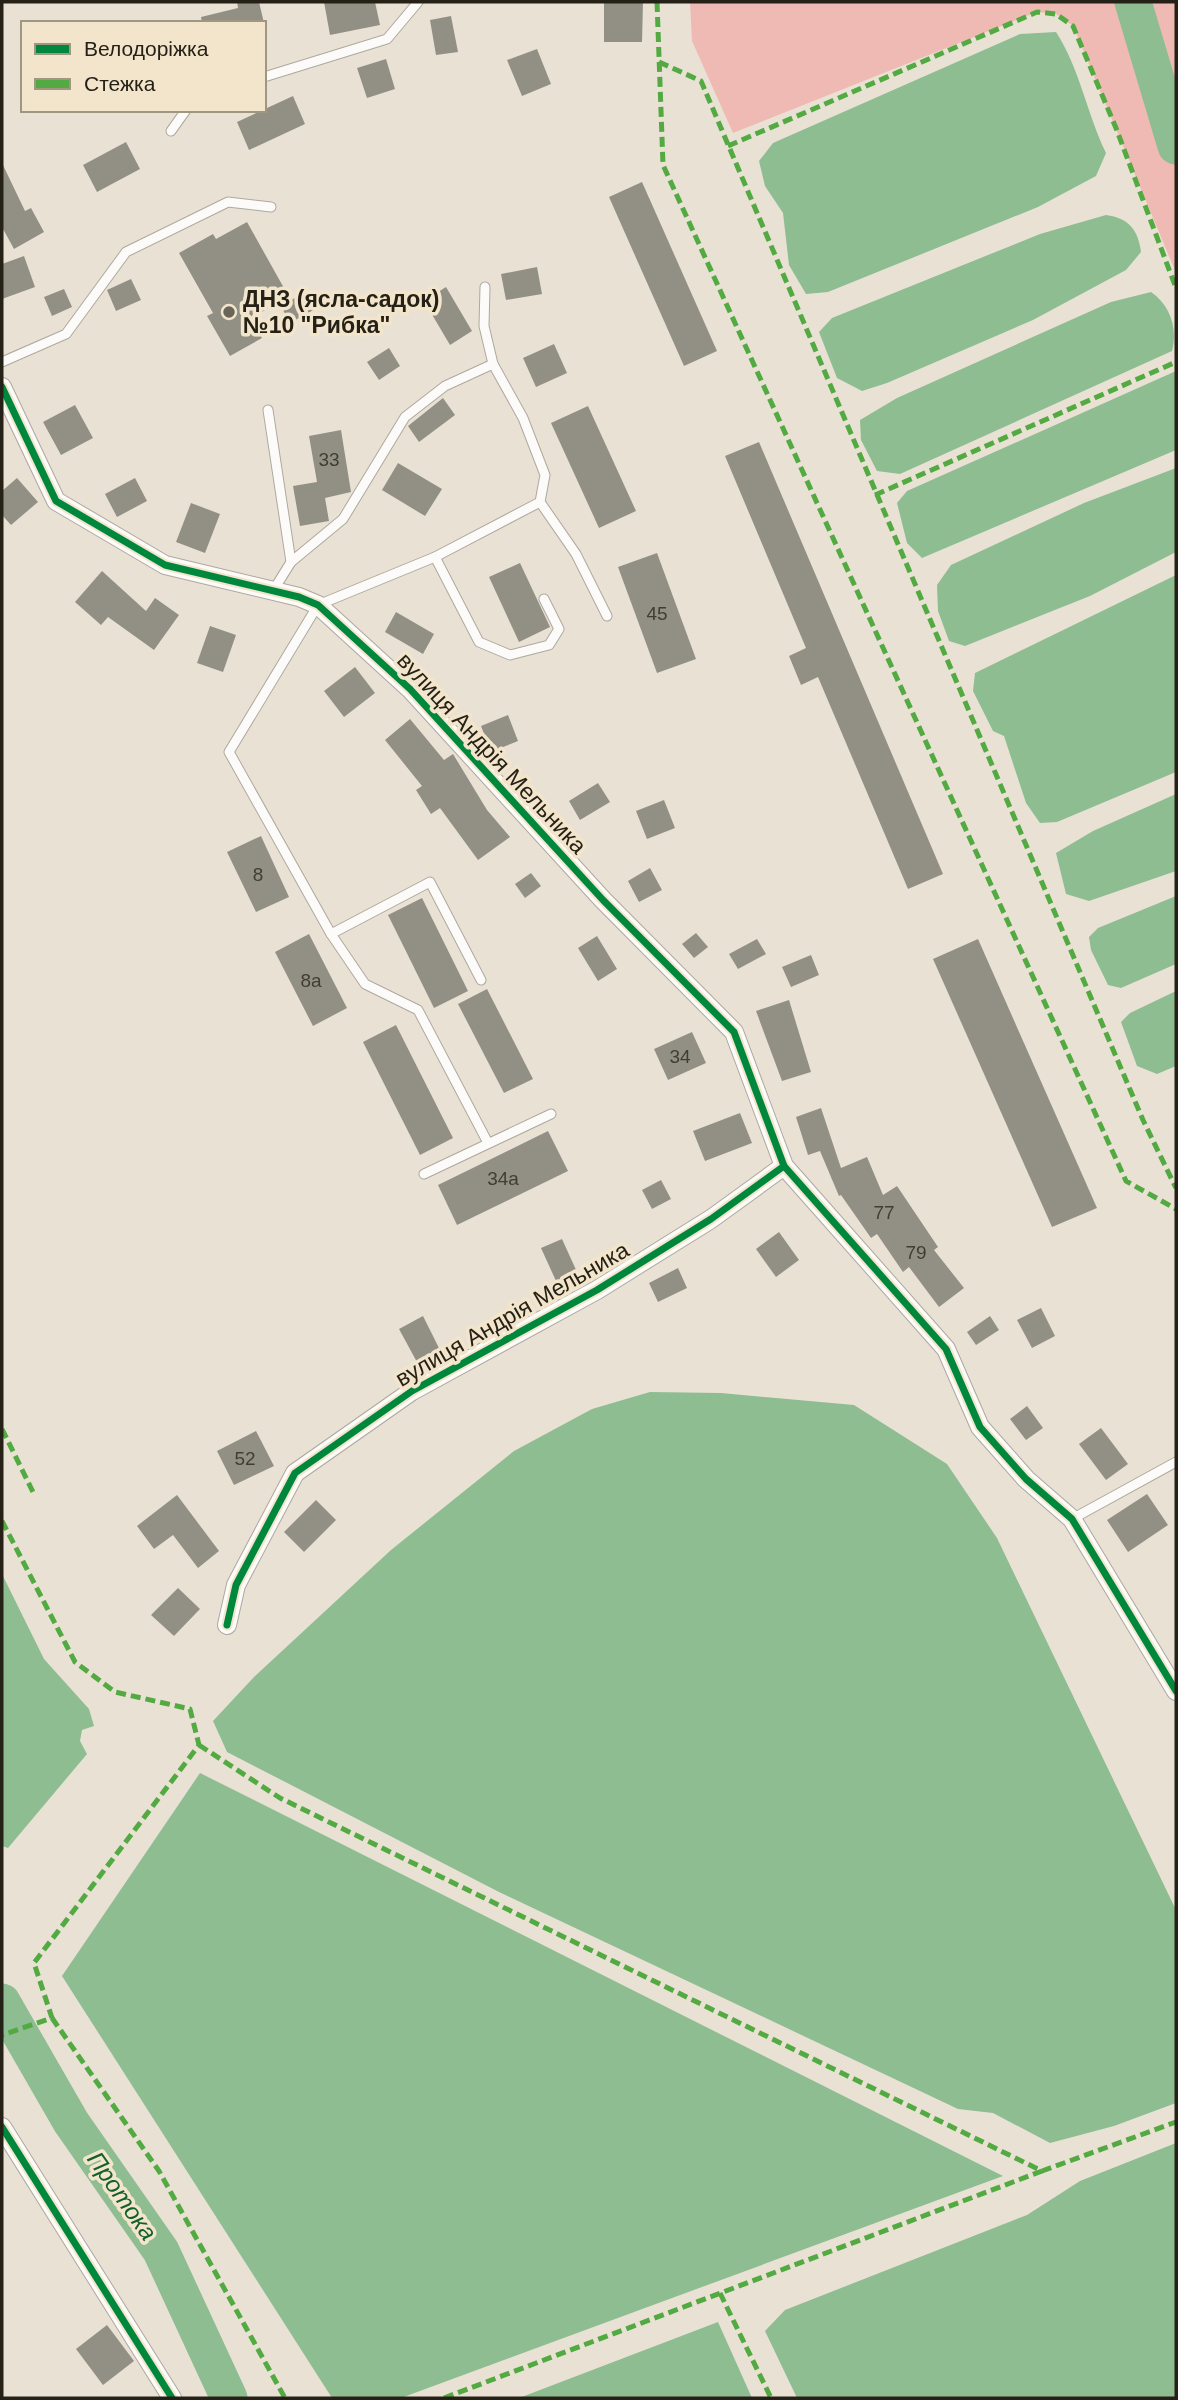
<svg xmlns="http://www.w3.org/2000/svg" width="1178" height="2400" font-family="Helvetica,sans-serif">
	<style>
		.forest { fill: #efbab4 }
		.water { fill: #8ebd92 }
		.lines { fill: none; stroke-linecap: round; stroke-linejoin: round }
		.river { stroke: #8ebd92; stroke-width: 37 }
		.building { fill: #929085 }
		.service-casing { stroke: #aea89e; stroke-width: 11 }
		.minor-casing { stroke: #aea89e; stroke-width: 20 }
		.service { stroke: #fcfbf9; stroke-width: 9 }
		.minor { stroke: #fcfbf9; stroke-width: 18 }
		.quiet { stroke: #53aa42; stroke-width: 5; stroke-dasharray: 10 5; stroke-linecap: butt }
		.cycleway-casing { stroke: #f2e5cb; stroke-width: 11 }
		.cycleway { stroke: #00873e; stroke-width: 7 }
		.poi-dot { fill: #6a6559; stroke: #f2e5cb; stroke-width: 2.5 }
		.labels { text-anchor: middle; stroke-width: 7; stroke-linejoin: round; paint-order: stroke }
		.number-label { font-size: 19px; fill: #413d32 }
		.poi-label { font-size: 23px; font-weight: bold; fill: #262117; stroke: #f2e5cb; text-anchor: start }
		.street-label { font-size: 23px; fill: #262117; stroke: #f2e5cb }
		.water-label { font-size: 24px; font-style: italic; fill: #12602c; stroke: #f2e5cb }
	</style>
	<rect width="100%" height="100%" fill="#e9e2d4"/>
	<path class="forest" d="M690,2h486v271l-103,-247 -17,-12 -19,-2 -304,121 -41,-92z"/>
	<g class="water">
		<path d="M1056,32c24,37 31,82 50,121l-10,23 -58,31 -210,85 -22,2 -17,-29 -6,-52 -18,-27 -6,-25 14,-18 247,-109z"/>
		<path d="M1106,215c23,3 32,15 35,37l-15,18 -93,50 -146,63 -25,8 -25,-13 -18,-46 13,-14 208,-84z"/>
		<path d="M1151,292c19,13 27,36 21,59l-272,123 -23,-3 -16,-31 -1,-20 37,-22 214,-96z"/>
		<path d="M1176,371v79l-254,108 -15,-15 -10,-40 10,-12z"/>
		<path d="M1176,468v84l-86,44 -125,50 -16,-5 -11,-30 -1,-26 14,-20 133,-62z"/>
		<path d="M1176,575v197l-119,50 -17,1 -14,-20 -22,-67 -11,-5 -20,-40 2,-18z"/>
		<path d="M1176,794v77l-87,30 -23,-7 -10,-41 37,-22z"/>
		<path d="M1176,896v68l-55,24 -13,-3 -17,-35 -2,-13 9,-9z"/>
		<path d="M1176,991v75l-19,8 -20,-8 -16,-44 9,-9z"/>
		<path d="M650,1392l71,1 133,12 93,59 50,74 179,372v193l-62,23 -64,17 -57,-30 -35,-4 -459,-217 -272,-140 -14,-31 41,-44 137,-127 123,-99 78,-42z"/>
		<path d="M2,1574l42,85 45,50 5,17 -12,4 -2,11 7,13 -79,94 -6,-2z"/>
		<path d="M200,1773l803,403 -602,222h-69l-270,-422z"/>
		<path d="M1176,2143v255h-379l-32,-67 20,-21 242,-95 53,-34z"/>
		<path d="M718,2322l34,76h-233z"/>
	</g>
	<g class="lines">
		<g class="river">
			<path d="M1133,2l43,144"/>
			<path d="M2,2002l69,120 90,129 68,147"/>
		</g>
	</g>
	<g class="building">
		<path d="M237,2h22l5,21h-62l-1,-6 37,-9z"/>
		<path d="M324,2h51l5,23 -50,10z"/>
		<path d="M604,2h39l-1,40h-38z"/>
		<path d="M451,16l7,36 -22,3 -6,-35z"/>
		<path d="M537,49l14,35 -29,12 -15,-36z"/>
		<path d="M386,59l9,30 -28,9 -10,-30z"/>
		<path d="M293,96l12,28 -56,26 -12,-28z"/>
		<path d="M126,142l14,27 -43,23 -14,-27z"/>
		<path d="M2,163l23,48 6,-3 13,24 -30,17 -12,-22z"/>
		<path d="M642,182l75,169 -33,15 -75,-169z"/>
		<path d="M247,222l42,75 -38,21 11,20 -32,18 -23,-40 6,-3 -34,-60 34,-19 3,5z"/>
		<path d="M24,256l11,31 -33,12v-35z"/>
		<path d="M537,267l5,27 -36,6 -5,-26z"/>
		<path d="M131,279l10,21 -25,11 -9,-21z"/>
		<path d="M446,287l26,44 -22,14 -26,-44z"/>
		<path d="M64,289l8,18 -20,9 -8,-19z"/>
		<path d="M307,291l10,17 -27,15 -9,-17z"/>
		<path d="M554,344l13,29 -31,14 -13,-29z"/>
		<path d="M389,348l11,18 -21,14 -12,-18z"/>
		<path d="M443,398l12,17 -36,27 -11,-16z"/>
		<path d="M75,405l18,33 -32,17 -18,-33z"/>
		<path d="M588,406l48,105 -37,17 -48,-105z"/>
		<path d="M341,430l10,62 -26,6 4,23 -29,5 -7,-40 24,-4 -8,-46z"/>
		<path d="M759,442l184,432 -35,15 -90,-212 -17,8 -12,-29 17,-8 -81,-192z"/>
		<path d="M398,463l44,26 -17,27 -43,-26z"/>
		<path d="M17,478l21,24 -27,23 -9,-10v-24z"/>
		<path d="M135,478l12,23 -30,16 -12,-23z"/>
		<path d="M191,503l29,11 -15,39 -29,-11z"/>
		<path d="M657,553l39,106 -39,14 -39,-106z"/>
		<path d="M520,563l30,64 -31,15 -30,-65z"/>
		<path d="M102,571l44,40 9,-13 24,17 -25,35 -46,-33 -7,8 -26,-23z"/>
		<path d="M396,612l38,22 -11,20 -38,-22z"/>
		<path d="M210,626l26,9 -13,37 -26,-9z"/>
		<path d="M355,667l20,26 -31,24 -20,-26z"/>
		<path d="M508,715l10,26 -27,11 -10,-26z"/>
		<path d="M410,719l34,41 9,-6 34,56 23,27 -32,23 -38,-52 -9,6 -15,-24 6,-4 -37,-46z"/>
		<path d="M598,783l12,19 -30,18 -11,-19z"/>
		<path d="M664,800l11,28 -28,11 -11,-28z"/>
		<path d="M261,836l28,61 -33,15 -29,-60z"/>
		<path d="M650,868l12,22 -23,12 -11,-21z"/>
		<path d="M531,873l10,13 -16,12 -10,-14z"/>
		<path d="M422,898l46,93 -34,17 -46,-93z"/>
		<path d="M696,933l12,14 -14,11 -12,-14z"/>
		<path d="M309,934l38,74 -34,18 -38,-74z"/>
		<path d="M597,936l20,33 -19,12 -20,-33z"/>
		<path d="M757,939l9,15 -28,15 -9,-15z"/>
		<path d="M978,939l119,269 -45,19 -119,-268z"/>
		<path d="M811,955l8,20 -28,12 -9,-20z"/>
		<path d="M487,989l46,90 -29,14 -46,-89z"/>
		<path d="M789,1000l22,72 -29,9 -26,-70z"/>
		<path d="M396,1025l57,113 -33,17 -57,-113z"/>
		<path d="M692,1032l14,31 -38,17 -14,-31z"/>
		<path d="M821,1108l20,60 26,-11 16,38 14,-9 41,61 -4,3 30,38 -25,19 -30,-40 -6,5 -26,-38 -6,4 -30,-43 -2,1 -19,-45 -12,4 -12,-38z"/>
		<path d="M740,1113l12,30 -47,18 -12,-30z"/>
		<path d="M548,1131l20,40 -111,54 -19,-40z"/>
		<path d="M661,1180l10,19 -19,10 -10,-19z"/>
		<path d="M779,1232l20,28 -23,17 -20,-28z"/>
		<path d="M562,1239l15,33 -21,9 -15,-33z"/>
		<path d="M678,1268l9,20 -29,14 -9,-19z"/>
		<path d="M1041,1308l14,28 -23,12 -15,-28z"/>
		<path d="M423,1316l18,36 -23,12 -19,-35z"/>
		<path d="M990,1316l9,14 -23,15 -9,-13z"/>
		<path d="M1027,1406l16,22 -17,12 -16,-21z"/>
		<path d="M1101,1428l27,36 -22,16 -27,-36z"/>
		<path d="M256,1431l18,35 -40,19 -17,-34z"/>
		<path d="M1147,1494l21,31 -40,27 -21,-32z"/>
		<path d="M177,1495l42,56 -21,17 -25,-33 -19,14 -17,-23z"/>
		<path d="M316,1500l20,20 -32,32 -20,-20z"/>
		<path d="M178,1588l22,21 -26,27 -23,-21z"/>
		<path d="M107,2325l27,36 -31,24 -27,-36z"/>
	</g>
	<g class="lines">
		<defs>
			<g id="service">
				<path d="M264,77l123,-38 31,-37"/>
				<path d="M171,131l15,-21"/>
				<path d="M485,287l-1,39 9,38"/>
				<path d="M2,362l64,-28 60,-82 102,-50 43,5"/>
				<path d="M268,410l23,152"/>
				<path d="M540,502l36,52 31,62"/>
				<path d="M435,557l44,85 31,13 39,-10 10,-16 -15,-30"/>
				<path d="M273,591l18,-29 52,-43 62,-102 40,-31 48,-22 30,54 22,57 -5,27 -105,55 -117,48 -89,147 102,182 34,50 53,26 70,133"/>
				<path d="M331,934l99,-52 51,98"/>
				<path d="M424,1174l127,-60"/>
				<path d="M1072,1519l104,-57"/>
			</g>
			<g id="minor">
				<path d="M2,387l54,114 109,64 134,32 19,8 92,84 193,211 131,132 50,134 162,183 34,78 46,52 46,40 104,172"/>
				<path d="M227,1625l9,-40 59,-112 117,-82 185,-101 114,-71 73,-53"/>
				<path d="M2,2127l170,271"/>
			</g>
		</defs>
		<use href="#service" class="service-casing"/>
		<use href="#minor" class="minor-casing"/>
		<use href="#service" class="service"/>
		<use href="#minor" class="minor"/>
		<g class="quiet">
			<path d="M657,2l6,163 463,1016 50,28"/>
			<path d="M659,62l42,19 442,1039 33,68"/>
			<path d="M728,146l309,-134 19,2 17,12 43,102 60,160"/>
			<path d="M875,495l301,-133"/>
			<path d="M2,1429l32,65"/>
			<path d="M2,1521l73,141 40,30 75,17 9,36 -165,218 18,55 -50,17"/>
			<path d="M199,1745l81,53 762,373 134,-49"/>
			<path d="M52,2018l107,153 126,227"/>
			<path d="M720,2293l51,105"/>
			<path d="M444,2398l598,-227"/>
		</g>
		<defs>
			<g id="cycleway">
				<path d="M2,387l54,114 109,64 134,32 19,8 92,84 193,211 131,132 50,134 162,183 34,78 46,52 46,40 104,172"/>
				<path d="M227,1625l9,-40 59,-112 117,-82 185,-101 114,-71 73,-53"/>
				<path d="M2,2127l170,271"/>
			</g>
		</defs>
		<use href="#cycleway" class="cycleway-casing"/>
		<use href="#cycleway" class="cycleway"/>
	</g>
	<circle class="poi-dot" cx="229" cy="312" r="7"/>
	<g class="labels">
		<g class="number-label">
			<text x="329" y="466">33</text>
			<text x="657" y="620">45</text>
			<text x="258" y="881">8</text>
			<text x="311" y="987">8а</text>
			<text x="680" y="1063">34</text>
			<text x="503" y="1185">34а</text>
			<text x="884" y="1219">77</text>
			<text x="916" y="1259">79</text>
			<text x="245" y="1465">52</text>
		</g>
		<g class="poi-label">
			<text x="243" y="307">ДНЗ (ясла-садок)<tspan x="243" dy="26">№10 "Рибка"</tspan></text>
		</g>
		<g class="street-label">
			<text transform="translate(492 753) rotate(47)" y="8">вулиця Андрія Мельника</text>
			<text transform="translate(512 1314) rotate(-30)" y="8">вулиця Андрія Мельника</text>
		</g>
		<g class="water-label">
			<text transform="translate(122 2196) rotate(55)" y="8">Протока</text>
		</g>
	</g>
	<rect width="1178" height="2400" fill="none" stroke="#262117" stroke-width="7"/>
	<rect x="21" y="21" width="245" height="91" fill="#f2e5cb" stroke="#a09783" stroke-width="2"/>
	<rect x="35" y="44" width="35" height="10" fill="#00873e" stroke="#a09783" stroke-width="2"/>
	<text x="84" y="56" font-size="21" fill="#262117">Велодоріжка</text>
	<rect x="35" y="79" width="35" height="10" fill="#53aa42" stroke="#a09783" stroke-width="2"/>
	<text x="84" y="91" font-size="21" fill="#262117">Стежка</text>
</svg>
